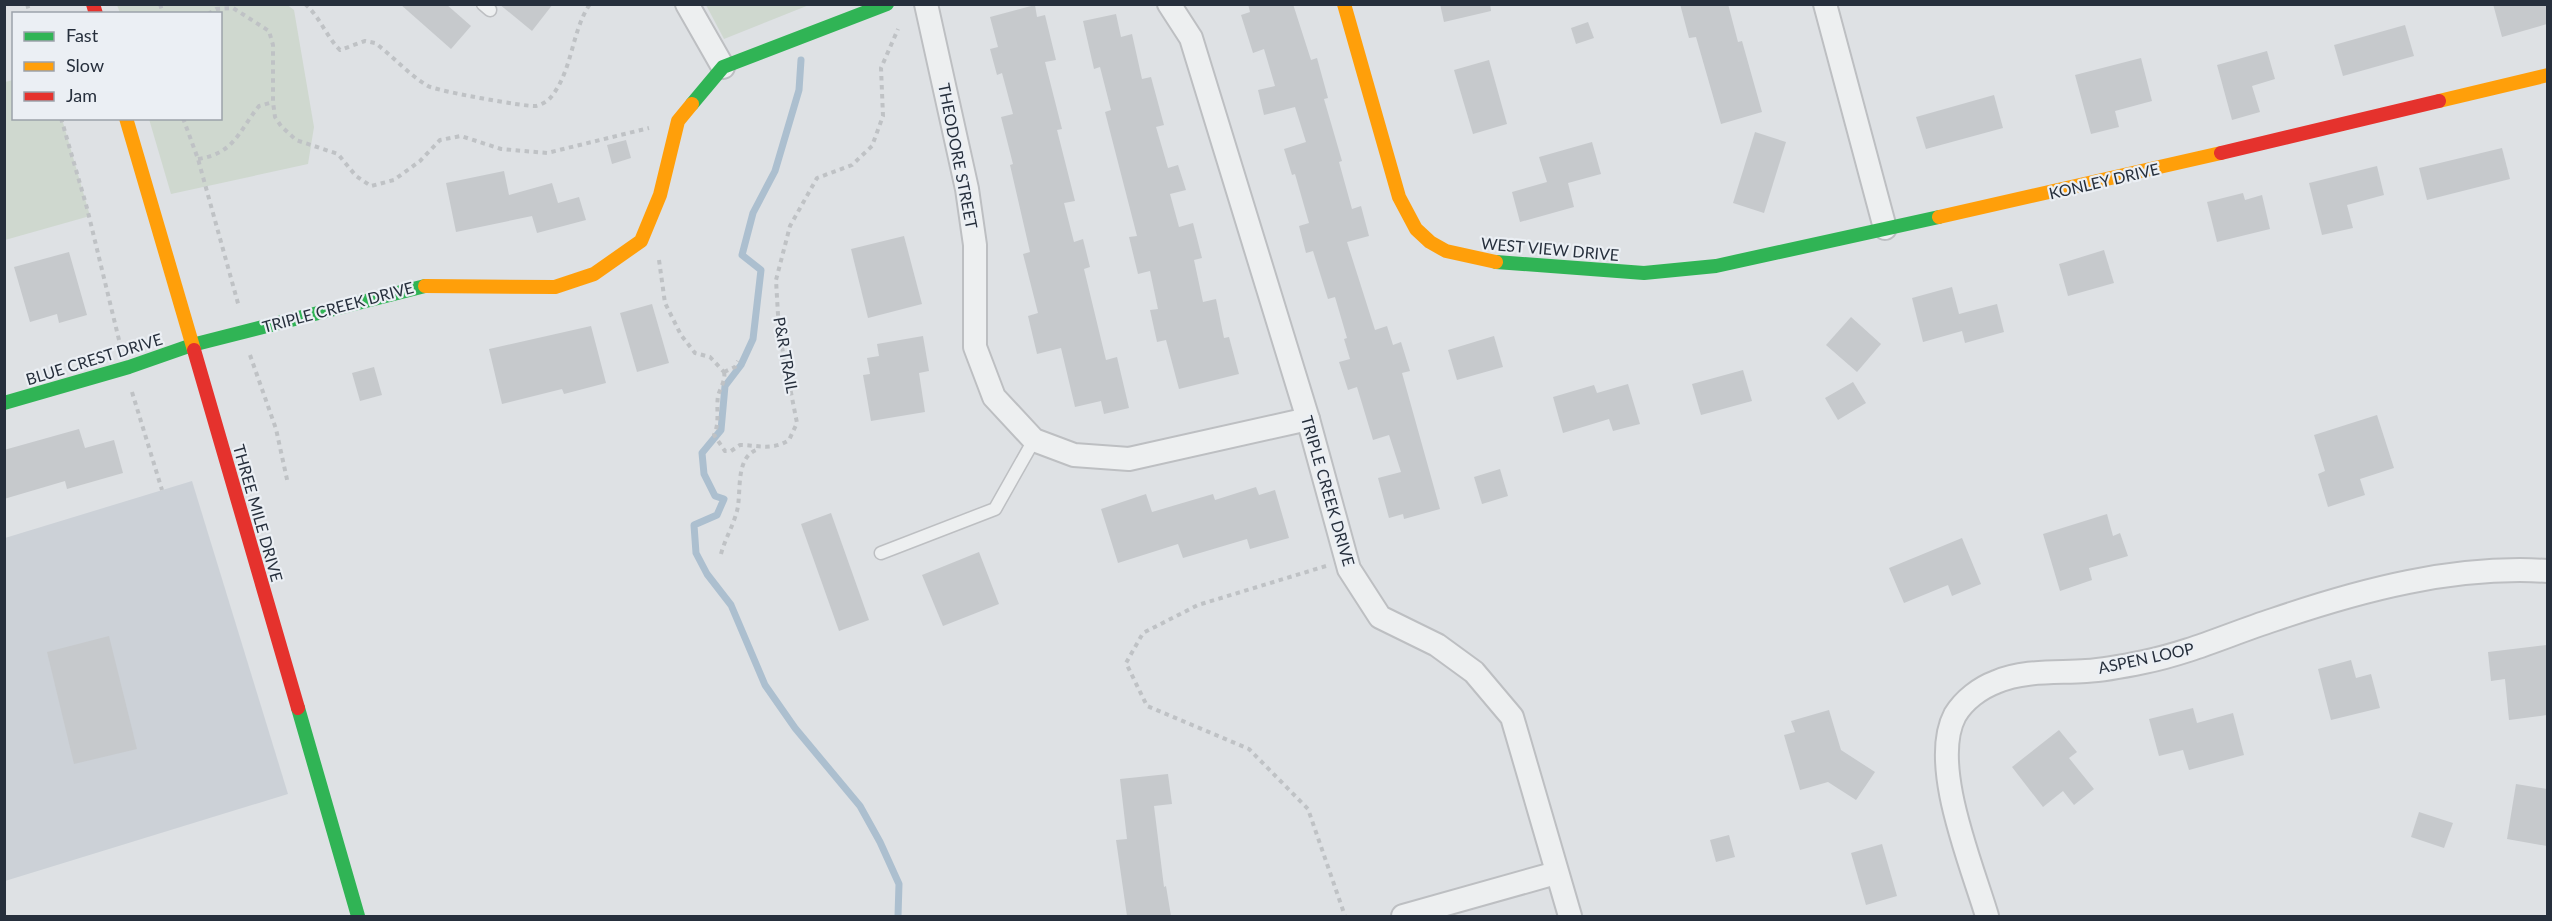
<svg xmlns="http://www.w3.org/2000/svg" width="2552" height="921" font-family="Lato,sans-serif">
	<style>
		.built { fill: #ccd1d7 }
		.green { fill: #cfd8cf }
		.lines { fill: none; stroke-linecap: round; stroke-linejoin: round }
		.stream { stroke: #acbfcf; stroke-width: 7 }
		.building { fill: #c6c9cc }
		.lane-casing { stroke: #bdbfc2; stroke-width: 15 }
		.street-casing { stroke: #bdbfc2; stroke-width: 26 }
		.path { stroke: #bfc2c5; stroke-width: 4; stroke-dasharray: 4.5 4.5; stroke-linecap: butt }
		.lane { stroke: #edeff0; stroke-width: 12 }
		.street { stroke: #edeff0; stroke-width: 22 }
		.fast { stroke: #30b455; stroke-width: 14 }
		.slow { stroke: #ff9f0a; stroke-width: 14 }
		.jam { stroke: #e5322d; stroke-width: 14 }
		.labels { text-anchor: middle; stroke-width: 4.5; stroke-linejoin: round; paint-order: stroke }
		.street-label { font-size: 16px; fill: #262f3c; stroke: #ebeff4 }
	</style>
	<rect width="100%" height="100%" fill="#dee1e4"/>
	<path class="built" d="M192,481l96,313 -283,87v-343z"/>
	<g class="green">
		<path d="M286,4l8,6 20,117 -6,37 -137,30 -22,-75 71,-1v-104l-100,-1 -3,-8z"/>
		<path d="M706,5h103l-85,34z"/>
		<path d="M13,80l1,38 48,1 28,97 -85,24v-158z"/>
	</g>
	<g class="lines">
		<path class="stream" d="M801,60l-2,30 -24,81 -22,42 -11,42 19,15 -8,69 -12,26 -16,21 -4,44 -19,23 2,21 11,22 9,3 -7,16 -23,10 2,28 11,21 24,31 34,80 30,43 65,78 20,36 19,42 -1,32"/>
	</g>
	<g class="building">
		<path d="M400,4h46l25,22 -20,23z"/>
		<path d="M499,4h54l-21,27z"/>
		<path d="M1248,4h45l18,56 6,-2 11,40 -4,1 18,62 -3,1 13,47 9,-3 8,30 -22,6 28,88 12,-4 6,19 8,-3 9,29 -8,2 38,136 -36,10 -1,-5 -14,4 -11,-40 23,-6 -12,-37 -16,5 -16,-53 -9,3 -9,-28 11,-3 -6,-20 3,-1 -12,-41 -7,2 -15,-48 -7,2 -7,-27 10,-3 -14,-49 -3,1 -8,-26 22,-7 -11,-35 -31,8 -6,-25 17,-4 -11,-37 -11,4 -12,-38 9,-3z"/>
		<path d="M1440,4h50l1,7 -47,11z"/>
		<path d="M1680,4h48l10,38 4,-1 20,71 -41,12 -25,-87 -7,1z"/>
		<path d="M2493,4h54v20l-45,13z"/>
		<path d="M1035,5l2,12 8,-2 11,45 -11,2 17,67 -5,1 18,71 -11,2 10,39 9,-3 7,28 -6,2 22,91 11,-3 12,51 -25,6 -3,-13 -26,6 -14,-59 -24,6 -9,-38 10,-3 -15,-59 7,-2 -20,-87 3,-1 -12,-47 12,-3 -11,-41 -5,2 -7,-26 8,-2 -8,-30z"/>
		<path d="M1116,14l5,23 11,-3 10,45 9,-2 13,48 -8,2 12,41 10,-3 8,25 -16,4 9,33 14,-4 9,35 -8,2 9,42 13,-3 8,39 5,-1 10,37 -60,15 -13,-49 -9,2 -7,-32 8,-1 -8,-38 -12,3 -9,-37 8,-1 -32,-124 6,-2 -11,-43 -6,2 -11,-48z"/>
		<path d="M1588,22l6,16 -18,6 -5,-16z"/>
		<path d="M2405,25l9,31 -71,20 -9,-31z"/>
		<path d="M2267,51l8,28 -23,7 8,26 -28,8 -15,-55z"/>
		<path d="M2141,58l11,43 -37,10 4,16 -28,7 -16,-59z"/>
		<path d="M1489,60l18,64 -34,10 -19,-64z"/>
		<path d="M1994,95l9,33 -77,21 -10,-32z"/>
		<path d="M1755,132l31,10 -22,71 -31,-10z"/>
		<path d="M626,140l5,18 -19,6 -5,-19z"/>
		<path d="M1592,142l9,32 -33,9 6,24 -54,15 -8,-30 35,-10 -8,-25z"/>
		<path d="M2502,148l8,31 -83,21 -8,-32z"/>
		<path d="M2377,166l7,29 -37,10 6,23 -31,7 -13,-52z"/>
		<path d="M504,171l5,24 43,-12 6,20 21,-6 7,23 -49,13 -5,-17 -76,16 -10,-49z"/>
		<path d="M2243,193l2,7 17,-5 8,34 -53,13 -10,-40z"/>
		<path d="M904,236l18,68 -54,14 -17,-69z"/>
		<path d="M2104,250l10,33 -46,13 -9,-32z"/>
		<path d="M69,252l18,63 -28,8 -2,-9 -27,8 -16,-55z"/>
		<path d="M1952,287l7,27 38,-10 7,28 -39,11 -3,-12 -39,11 -11,-44z"/>
		<path d="M652,304l17,59 -32,9 -17,-59z"/>
		<path d="M1851,317l30,27 -24,28 -31,-27z"/>
		<path d="M591,326l15,57 -42,11 -2,-5 -60,15 -13,-55z"/>
		<path d="M923,336l6,35 -10,2 6,39 -54,9 -8,-46 7,-1 -3,-16 12,-2 -2,-12z"/>
		<path d="M1494,336l9,31 -46,13 -9,-30z"/>
		<path d="M374,367l8,28 -22,6 -8,-28z"/>
		<path d="M1743,370l9,31 -51,14 -9,-31z"/>
		<path d="M1853,382l13,21 -28,17 -13,-22z"/>
		<path d="M1628,384l12,40 -27,7 -4,-12 -46,14 -10,-36 41,-12 3,8z"/>
		<path d="M2377,415l17,53 -34,11 5,16 -37,12 -10,-33 7,-3 -11,-36z"/>
		<path d="M79,429l6,19 29,-8 9,33 -56,16 -2,-8 -61,18v-49z"/>
		<path d="M1500,469l8,27 -26,8 -8,-27z"/>
		<path d="M1256,487l3,8 16,-5 14,48 -39,11 -3,-10 -64,19 -5,-14 -60,19 -17,-54 45,-15 6,18 61,-18 2,6z"/>
		<path d="M831,513l38,107 -30,11 -38,-107z"/>
		<path d="M2107,514l6,22 7,-3 8,23 -39,12 3,12 -32,11 -17,-57z"/>
		<path d="M1962,538l19,46 -29,12 -4,-11 -44,18 -15,-35z"/>
		<path d="M979,552l20,52 -56,22 -21,-51z"/>
		<path d="M109,636l28,113 -63,15 -27,-112z"/>
		<path d="M2547,645v70l-38,5 -4,-41 -14,2 -3,-29z"/>
		<path d="M2351,660l5,18 15,-4 9,34 -49,12 -13,-51z"/>
		<path d="M2193,708l4,15 36,-10 11,42 -55,15 -6,-20 -24,6 -10,-37z"/>
		<path d="M1829,710l12,40 34,22 -19,28 -28,-18 -28,8 -16,-55 11,-3 -4,-11z"/>
		<path d="M2059,730l18,22 -8,6 25,31 -20,16 -11,-14 -20,16 -31,-40z"/>
		<path d="M1168,774l4,30 -18,2 10,81 2,-1 5,30h-44l-11,-76 11,-1 -7,-60z"/>
		<path d="M2516,784l31,5v57l-40,-7z"/>
		<path d="M2419,812l34,11 -9,25 -33,-11z"/>
		<path d="M1729,835l6,22 -19,5 -6,-22z"/>
		<path d="M1882,844l15,52 -31,9 -15,-52z"/>
	</g>
	<g class="lines">
		<defs>
			<g id="lane">
				<path d="M483,4l7,6"/>
				<path d="M881,553l114,-44 39,-69"/>
			</g>
			<g id="street">
				<path d="M687,4l36,63"/>
				<path d="M926,4l41,185 8,56v102l19,50 40,43 40,15 55,4 179,-40"/>
				<path d="M1169,4l22,34 117,381 41,150 31,48 57,28 37,27 38,45 58,199"/>
				<path d="M1825,4l60,224"/>
				<path d="M1403,916l153,-43"/>
				<path d="M1987,916c-15,-51 -58,-152 -32,-201 9,-15 25,-27 41,-33 28,-12 60,-9 90,-11 19,-1 39,-5 58,-9 45,-9 86,-28 129,-42 88,-30 181,-55 275,-49"/>
			</g>
		</defs>
		<use href="#lane" class="lane-casing"/>
		<use href="#street" class="street-casing"/>
		<g class="path">
			<path d="M27,4l3,10"/>
			<path d="M160,4l3,10"/>
			<path d="M305,4c15,13 21,32 35,46l25,-9 10,2c18,13 34,32 53,43 9,5 97,21 108,20 5,-1 12,-5 15,-9 22,-27 20,-65 39,-93"/>
			<path d="M208,14l8,-5 17,-1 36,23 4,14v57l2,15 6,9 15,14 42,14 18,22 15,10 23,-6 26,-19 20,-21 21,-4 40,13 46,4 102,-25"/>
			<path d="M61,118l26,90 33,136"/>
			<path d="M183,118l15,41 41,148"/>
			<path d="M198,159c37,-6 40,-27 61,-53l14,-4"/>
			<path d="M659,260l6,43 16,32 14,18 15,4 14,15"/>
			<path d="M250,355l26,74 12,55"/>
			<path d="M724,372c2,8 -4,16 -6,24 -2,13 2,26 -4,39l11,16h6l9,-6c18,0 32,6 49,-5l8,-17 -18,-91 -3,-52 14,-54 27,-48 35,-13 20,-19 11,-30 -2,-48 17,-39"/>
			<path d="M724,372l11,-5 3,-6"/>
			<path d="M132,392l30,98"/>
			<path d="M721,554c4,-15 12,-28 16,-43 5,-19 -3,-55 22,-62"/>
			<path d="M1326,566l-128,39 -55,28 -17,30 21,43 102,43 59,60 37,107"/>
		</g>
		<use href="#lane" class="lane"/>
		<use href="#street" class="street"/>
		<g class="fast">
			<path d="M692,104l31,-37 164,-63"/>
			<path d="M1496,262l148,11 72,-7 223,-49"/>
			<path d="M4,403l125,-36 63,-22 233,-59"/>
			<path d="M298,708l60,208"/>
		</g>
		<g class="slow">
			<path d="M1344,4l55,193 17,32 14,13 16,9 50,11"/>
			<path d="M2439,101l109,-26"/>
			<path d="M126,118l68,232"/>
			<path d="M1939,217l282,-64"/>
			<path d="M425,286l130,1 39,-13 47,-33 19,-46 18,-74 14,-17"/>
		</g>
		<g class="jam">
			<path d="M93,4l3,10"/>
			<path d="M2221,153l218,-52"/>
			<path d="M194,350l104,358"/>
		</g>
	</g>
	<g class="labels">
		<g class="street-label">
			<text transform="translate(958 156) rotate(79)" y="6">THEODORE STREET</text>
			<text transform="translate(2104 181) rotate(-13)" y="6">KONLEY DRIVE</text>
			<text transform="translate(1550 249) rotate(5)" y="6">WEST VIEW DRIVE</text>
			<text transform="translate(338 307) rotate(-15)" y="6">TRIPLE CREEK DRIVE</text>
			<text transform="translate(786 355) rotate(80)" y="6">P&amp;R TRAIL</text>
			<text transform="translate(94 359) rotate(-17)" y="6">BLUE CREST DRIVE</text>
			<text transform="translate(1328 491) rotate(74)" y="6">TRIPLE CREEK DRIVE</text>
			<text transform="translate(258 513) rotate(74)" y="6">THREE MILE DRIVE</text>
			<text transform="translate(2146 658) rotate(-12)" y="6">ASPEN LOOP</text>
		</g>
	</g>
	<rect width="2552" height="921" fill="none" stroke="#262f3c" stroke-width="12"/>
	<rect x="12" y="12" width="210" height="108" fill="#ebeff4" stroke="#9ca2aa" stroke-width="1.5"/>
	<rect x="24" y="32" width="30" height="9" fill="#30b455" stroke="#9ca2aa" stroke-width="1.5"/>
	<text x="66" y="42" font-size="18" fill="#262f3c">Fast</text>
	<rect x="24" y="62" width="30" height="9" fill="#ff9f0a" stroke="#9ca2aa" stroke-width="1.5"/>
	<text x="66" y="72" font-size="18" fill="#262f3c">Slow</text>
	<rect x="24" y="92" width="30" height="9" fill="#e5322d" stroke="#9ca2aa" stroke-width="1.5"/>
	<text x="66" y="102" font-size="18" fill="#262f3c">Jam</text>
</svg>
